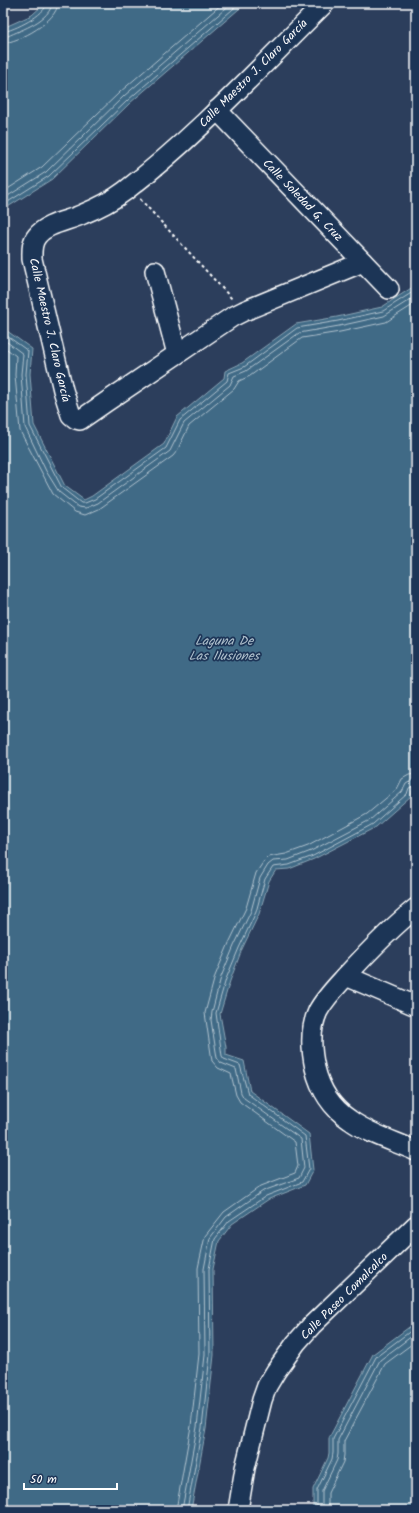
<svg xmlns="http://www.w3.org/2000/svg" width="419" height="1513" font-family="Kalam,sans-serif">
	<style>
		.water { fill: #3f6a86; stroke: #8ca6b6 }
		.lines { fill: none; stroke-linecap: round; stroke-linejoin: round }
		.shore { stroke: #b2c3cf; stroke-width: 1 }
		.minor-casing { stroke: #fff; stroke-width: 22 }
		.path { stroke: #fff; stroke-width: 2; stroke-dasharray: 3 3; stroke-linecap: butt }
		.minor { stroke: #1d3557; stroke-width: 19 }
		.labels { text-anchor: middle; stroke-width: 3.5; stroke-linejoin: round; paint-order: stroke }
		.street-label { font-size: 12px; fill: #fff; stroke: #1d3557 }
		.water-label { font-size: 13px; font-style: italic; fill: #b2c3cf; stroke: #1d3557 }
	</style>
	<rect width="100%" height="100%" fill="#2c3e5c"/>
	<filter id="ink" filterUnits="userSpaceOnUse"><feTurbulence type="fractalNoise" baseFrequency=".025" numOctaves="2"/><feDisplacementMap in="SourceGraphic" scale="8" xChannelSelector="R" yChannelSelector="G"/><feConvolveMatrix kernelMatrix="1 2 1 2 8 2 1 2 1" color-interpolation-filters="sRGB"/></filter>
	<g filter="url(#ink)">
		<g class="water">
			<path d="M45,3h201l-116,100 -78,76 -49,31v-182l29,-13z"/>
			<path d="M416,285v503l-4,3 -1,5 -35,31 -62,32 -25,10 -13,1 -7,11 -10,33 -17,35 -12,32 -10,33 6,33v8l18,6 6,30 59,43 4,36 -8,15 -36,14 -37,25 -13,17 -6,28 1,86 -8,74 -15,81h-188v-1182l29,21 -2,25 4,51 31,61 19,14 8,-4 72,-52 13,-27 47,-39 1,-7 17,-8 54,-39 41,-7 45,-10z"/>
			<path d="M416,1322v188h-103v-21l15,-31 1,-5v-15l44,-84z"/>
		</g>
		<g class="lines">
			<g class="shore">
				<path d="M3,32c11,-2 43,-17 44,-29"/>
				<path d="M3,37l5,-1c13,-6 43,-16 44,-33"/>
				<path d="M3,43c16,-1 55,-22 55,-40"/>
				<path d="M3,192l39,-25 78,-75 103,-89"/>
				<path d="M3,199l43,-27 78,-76 108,-93"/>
				<path d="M3,205l46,-29 79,-76 112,-97"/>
				<path d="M3,333l25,18 -2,23 4,52 32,62 19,15h4l10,-4 71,-51 14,-28 47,-39 2,-8 15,-6 53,-39 41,-7 45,-10 33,-21"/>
				<path d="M3,339l20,15 -2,20 4,53 21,44 13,21 19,15 8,1 12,-5 72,-52 14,-28 46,-38 4,-9 12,-5 53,-38 40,-7 45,-10 32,-20"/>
				<path d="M3,346l13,10 -1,19 5,56 33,63 22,18 10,3 14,-6 74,-53 4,-5 12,-25 45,-37 5,-8 11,-5 52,-38 38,-6 46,-10 30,-19"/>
				<path d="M176,1510l15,-84 8,-72 -1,-86 7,-32 19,-24 37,-26 34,-13 3,-7 -3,-24 -55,-40 -4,-7 -5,-21 -13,-6 -6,-7 -7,-48 10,-37 14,-33 17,-35 10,-35 8,-12 4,-4 18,-3 22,-8 59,-32 30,-25 5,-10 7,-4 7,-1"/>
				<path d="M182,1510l15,-83 8,-72 -1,-86 6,-31 16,-21 37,-26 36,-13 5,-10 -3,-29 -57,-41 -3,-5 -5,-24 -15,-6 -4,-5 -6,-38 1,-8 9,-35 13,-31 17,-35 9,-33 8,-13 5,-4 15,-1 23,-9 59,-31 32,-28 4,-8 5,-3 5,-1"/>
				<path d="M187,1510l15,-82 8,-73 -1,-86 6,-30 14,-18 37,-25 36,-14 7,-13 -4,-33 -57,-42 -8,-29 -16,-6 -2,-3 -6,-43 10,-34 13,-31 17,-36 9,-33 8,-12 16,-2 24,-9 60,-32 34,-30 2,-6 7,-3"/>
				<path d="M317,1510v-20l15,-31 1,-6v-14l43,-82 40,-30"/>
				<path d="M322,1510v-19l15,-31 1,-6v-14l42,-80 36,-27"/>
				<path d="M328,1510v-17l15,-31 1,-7v-14l41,-77 31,-23"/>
			</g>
			<defs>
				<g id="minor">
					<path d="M325,3c-65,64 -127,132 -200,188 -12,9 -27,17 -42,23 -14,7 -36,9 -46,22 -6,7 -5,15 -5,23l31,131 8,25 5,4 4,1 26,-18 126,-85 12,-6 119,-49"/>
					<path d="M217,110l172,179"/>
					<path d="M155,271l22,83"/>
					<path d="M416,908c-25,20 -48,44 -70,68 -10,11 -21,22 -28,35 -8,17 -7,39 -3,57 5,21 17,40 35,52 19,14 44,21 66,31"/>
					<path d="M346,976l70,30"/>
					<path d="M238,1510l7,-42 17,-68 5,-14 9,-15 20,-28 16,-18 104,-100"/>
				</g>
			</defs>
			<use href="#minor" class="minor-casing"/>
			<path class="path" d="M140,199l93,101"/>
			<use href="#minor" class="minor"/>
		</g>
	</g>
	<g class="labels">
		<g class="street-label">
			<text transform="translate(253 73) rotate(-45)" y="4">Calle Maestro J. Claro García</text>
			<text transform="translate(303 200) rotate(46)" y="4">Calle Soledad G. Cruz</text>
			<text transform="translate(50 330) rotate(77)" y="4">Calle Maestro J. Claro García</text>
			<text transform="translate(344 1296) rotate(-45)" y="4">Calle Paseo Comalcalco</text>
		</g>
		<g class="water-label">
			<text x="224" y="645">Laguna De<tspan x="224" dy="15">Las Ilusiones</tspan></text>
		</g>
	</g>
	<rect width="419" height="1513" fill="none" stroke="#1d3557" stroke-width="16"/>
	<rect x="8" y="8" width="403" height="1497" fill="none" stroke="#fff" stroke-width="1.5" filter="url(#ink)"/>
	<path d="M24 1483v6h93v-6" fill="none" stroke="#ffffff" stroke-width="2"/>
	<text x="30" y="1483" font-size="12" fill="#ffffff" stroke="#1d3557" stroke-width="3" paint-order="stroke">50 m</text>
</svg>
